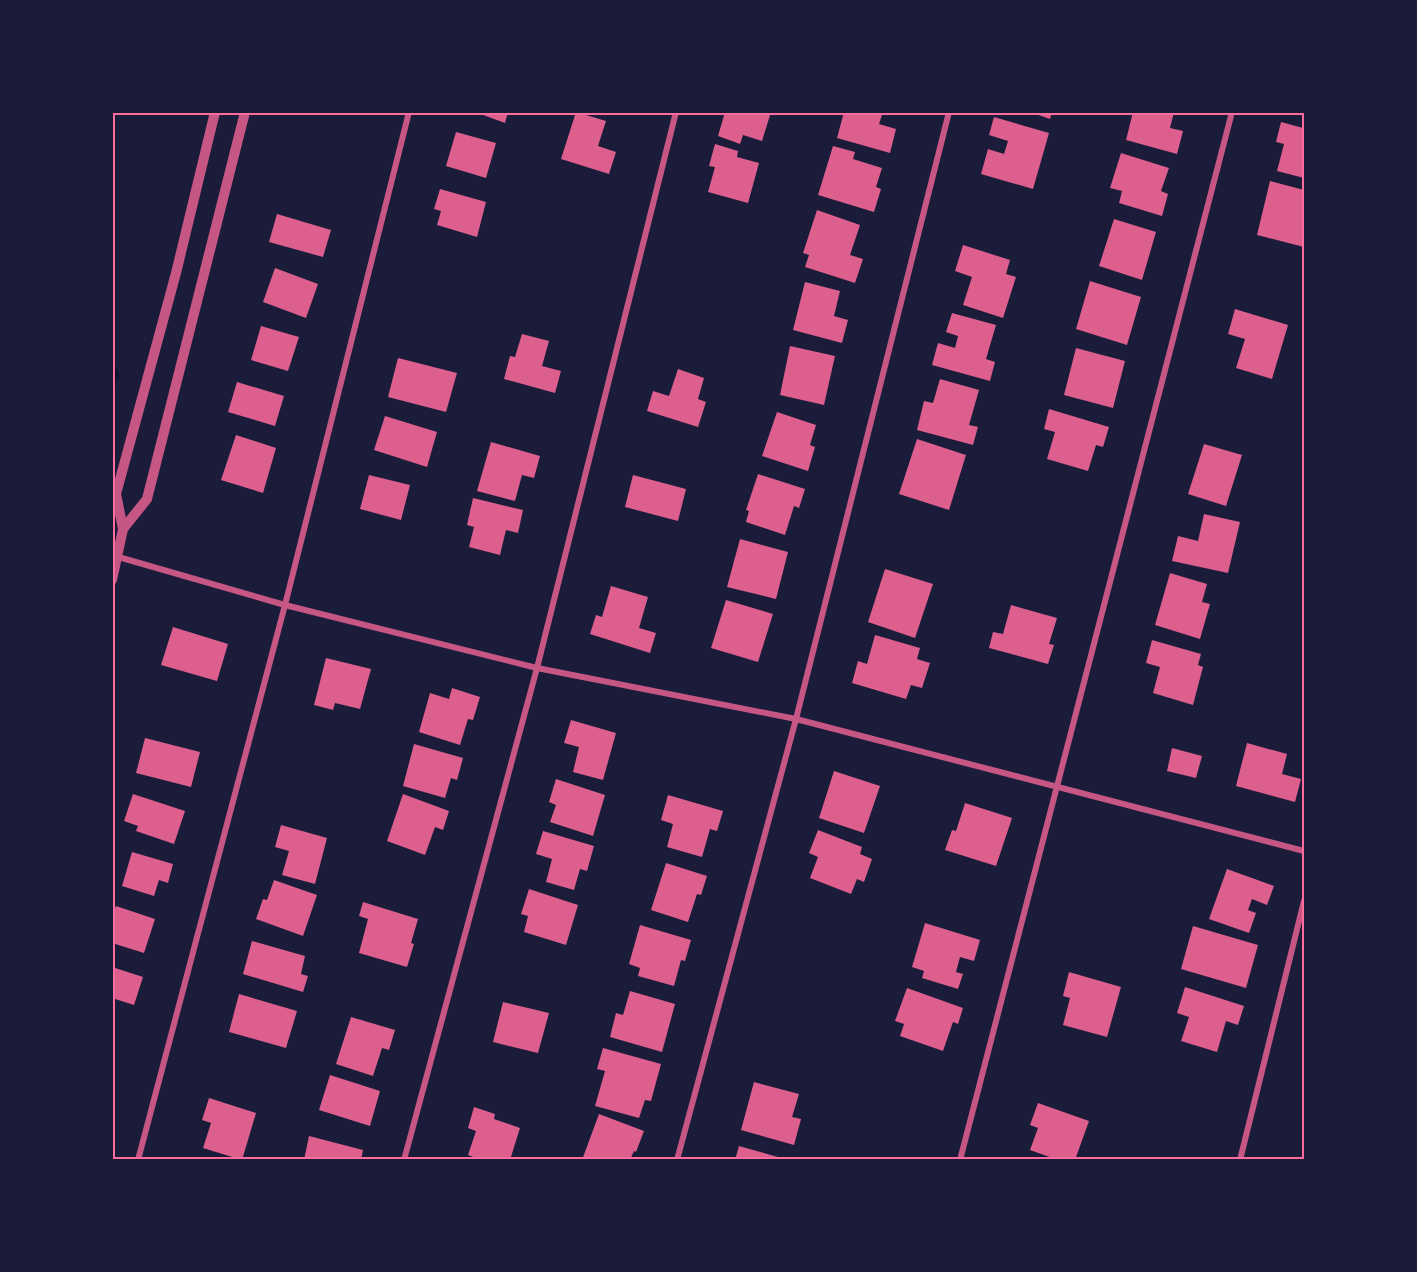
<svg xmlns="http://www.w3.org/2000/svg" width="1417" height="1272" font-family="'DejaVu Sans',sans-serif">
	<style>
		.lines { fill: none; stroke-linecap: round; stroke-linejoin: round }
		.stream { stroke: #12122b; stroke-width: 6 }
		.building { fill: #dd5f8e }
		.minor { stroke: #c65784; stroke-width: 6 }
		.tertiary { stroke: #c65784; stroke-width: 10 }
		.neatline { fill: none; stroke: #ff6b9d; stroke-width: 2 }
	</style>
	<rect width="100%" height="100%" fill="#1b1b3a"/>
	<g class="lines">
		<path class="stream" d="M112,367l4,8 -4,10"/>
	</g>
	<g class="building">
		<path d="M475,112h33l-3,11z"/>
		<path d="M576,112l30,9 -8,25 18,6 -7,22 -48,-15z"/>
		<path d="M725,112h46l-9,29 -19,-6 -3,9 -22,-8z"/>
		<path d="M844,112h39l-4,12 17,5 -6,24 -53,-15z"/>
		<path d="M1030,112h22l-2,7z"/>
		<path d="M1133,112h41l-4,16 13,3 -6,23 -51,-14z"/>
		<path d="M994,117l55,16 -16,56 -52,-15 7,-25 16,5 4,-13 -19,-6z"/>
		<path d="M1281,122l22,6 -1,6 2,1v43l-27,-7 7,-27 -8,-2z"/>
		<path d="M456,132l40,11 -10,35 -40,-12z"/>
		<path d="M715,144l23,7 -1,6 22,6 -11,40 -40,-11 7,-25 -6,-1z"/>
		<path d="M833,146l22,6 -2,7 29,9 -6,19 5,2 -7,23 -56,-17z"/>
		<path d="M1121,153l48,15 -8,23 7,3 -6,22 -43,-13 3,-12 -12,-3z"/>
		<path d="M1270,181l34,9v57l-47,-12z"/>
		<path d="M440,189l46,13 -9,35 -40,-12 4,-14 -7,-2z"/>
		<path d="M817,210l43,15 -10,30 13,4 -8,24 -50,-16 4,-12 -6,-2z"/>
		<path d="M277,214l54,16 -8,27 -54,-15z"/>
		<path d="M1114,219l42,13 -14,48 -43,-14z"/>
		<path d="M963,245l47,15 -4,14 10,3 -13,41 -40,-13 9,-28 -17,-6z"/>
		<path d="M275,268l43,16 -12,34 -43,-16z"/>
		<path d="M1090,281l51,16 -14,48 -51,-16z"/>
		<path d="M805,282l35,9 -6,25 14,4 -6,23 -49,-13z"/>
		<path d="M1235,309l53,16 -16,54 -36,-11 9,-29 -17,-5z"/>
		<path d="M952,313l44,12 -10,34 9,3 -5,19 -58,-16 6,-22 17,5 3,-12 -12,-4z"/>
		<path d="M261,326l38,11 -11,34 -37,-11z"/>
		<path d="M522,334l27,7 -7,25 19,5 -6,22 -51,-14 6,-23 5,1z"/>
		<path d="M790,346l45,10 -11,49 -44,-10z"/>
		<path d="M1076,348l49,13 -12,47 -49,-13z"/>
		<path d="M398,358l59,15 -11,39 -58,-15z"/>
		<path d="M678,369l26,9 -6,21 8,3 -8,25 -51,-16 6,-20 16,5z"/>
		<path d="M940,379l39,11 -10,35 9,2 -5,18 -56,-15 7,-29 9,2z"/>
		<path d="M237,382l47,14 -9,30 -47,-14z"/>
		<path d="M1049,409l60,18 -6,20 -7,-2 -8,26 -41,-12 8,-27 -11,-3z"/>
		<path d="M777,412l39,13 -6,20 5,2 -7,24 -46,-15z"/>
		<path d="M385,416l52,16 -10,35 -53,-17z"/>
		<path d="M236,435l40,13 -13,45 -42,-13z"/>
		<path d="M917,439l49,16 -17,55 -50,-16z"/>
		<path d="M491,442l49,14 -6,22 -12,-3 -7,26 -38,-10z"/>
		<path d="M1204,444l38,11 -16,51 -38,-12z"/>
		<path d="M758,474l47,15 -6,19 -5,-2 -9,29 -39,-13 3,-11 -3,-1z"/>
		<path d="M369,475l41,10 -9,35 -41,-11z"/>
		<path d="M633,475l53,14 -8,32 -53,-14z"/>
		<path d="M473,498l50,12 -5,23 -12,-3 -6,25 -31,-8 5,-20 -7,-2z"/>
		<path d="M1204,514l36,8 -12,51 -56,-12 6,-25 20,5z"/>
		<path d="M740,539l48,13 -12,47 -49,-12z"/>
		<path d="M885,569l48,15 -18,54 -47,-16z"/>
		<path d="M1170,573l37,11 -5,18 8,2 -10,35 -45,-14z"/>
		<path d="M611,586l37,11 -9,31 17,5 -6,20 -60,-19 6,-19 6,2z"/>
		<path d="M726,600l47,14 -15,48 -47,-14z"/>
		<path d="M1011,605l46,13 -8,26 5,1 -6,19 -59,-16 4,-16 10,2z"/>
		<path d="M173,627l55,17 -11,37 -56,-16z"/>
		<path d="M875,635l45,13 -3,11 13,4 -8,25 -11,-3 -5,14 -54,-16 6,-22 9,3z"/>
		<path d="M1152,640l49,14 -3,11 5,2 -10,38 -40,-12 7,-26 -14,-4z"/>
		<path d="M326,658l45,11 -11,40 -25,-6 -2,7 -19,-5z"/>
		<path d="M452,688l28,9 -7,23 -5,-1 -8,26 -41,-13 11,-39 19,6z"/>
		<path d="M571,720l45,13 -13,47 -30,-8 6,-25 -15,-4z"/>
		<path d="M145,738l55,14 -9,35 -55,-14z"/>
		<path d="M1247,743l40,11 -5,20 19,5 -6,23 -59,-16z"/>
		<path d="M414,744l49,14 -6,22 -6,-2 -6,20 -42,-12z"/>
		<path d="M1172,748l30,8 -6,22 -29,-7z"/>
		<path d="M834,771l46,15 -16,47 -45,-15z"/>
		<path d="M556,779l49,16 -12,41 -43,-14 6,-17 -7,-3z"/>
		<path d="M133,794l52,17 -11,33 -38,-13 2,-5 -14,-5z"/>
		<path d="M403,794l46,17 -6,19 -8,-3 -10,28 -38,-14z"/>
		<path d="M668,795l55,16 -6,20 -7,-2 -8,28 -35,-10 6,-23 -12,-4z"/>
		<path d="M965,803l47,15 -16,48 -51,-16 7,-20 4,1z"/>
		<path d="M281,825l46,13 -12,46 -33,-9 7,-24 -14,-4z"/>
		<path d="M818,830l44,17 -2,7 12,5 -8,23 -7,-3 -6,15 -41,-16 8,-21 -9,-4z"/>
		<path d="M543,831l51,15 -7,25 -7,-2 -6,21 -28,-8 6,-23 -16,-5z"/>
		<path d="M132,852l41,12 -5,19 -9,-3 -5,16 -32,-10z"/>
		<path d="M666,863l41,13 -6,19 -4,-1 -9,28 -37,-12z"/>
		<path d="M1227,869l47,17 -7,19 -15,-6 -4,11 8,3 -7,20 -40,-14z"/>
		<path d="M274,880l43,15 -14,41 -47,-17 7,-20 4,1z"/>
		<path d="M529,889l49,16 -12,40 -42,-13 4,-16 -7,-2z"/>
		<path d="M363,902l55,17 -7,24 3,1 -7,23 -48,-14 9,-34 -9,-3z"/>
		<path d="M116,906l39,13 -11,34 -32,-10v-27z"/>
		<path d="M925,923l55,17 -6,21 -14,-4 -4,15 7,2 -5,15 -36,-11 2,-7 -12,-4z"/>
		<path d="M640,925l51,15 -6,21 -4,-1 -7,26 -36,-10 2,-8 -11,-4z"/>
		<path d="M1193,926l65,19 -12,43 -65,-19z"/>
		<path d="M252,941l53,15 -4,18 7,2 -5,16 -60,-18z"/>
		<path d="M112,967l31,10 -9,28 -22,-7z"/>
		<path d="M1069,972l52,15 -14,50 -44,-12 7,-27 -7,-2z"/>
		<path d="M1185,987l59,19 -6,19 -12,-4 -9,31 -36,-11 8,-24 -12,-4z"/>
		<path d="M907,988l56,20 -5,16 -5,-2 -10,29 -43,-15 4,-12 -9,-3z"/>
		<path d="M630,991l45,13 -13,48 -52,-15 6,-24 7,2z"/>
		<path d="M239,994l58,17 -11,37 -57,-16z"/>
		<path d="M503,1002l46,11 -11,40 -45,-11z"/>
		<path d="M351,1017l44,13 -6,20 -7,-2 -9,28 -37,-12z"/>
		<path d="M603,1048l58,16 -10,37 -6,-1 -6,18 -44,-12 10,-35 -8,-2z"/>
		<path d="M330,1075l50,16 -10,35 -51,-16z"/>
		<path d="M754,1082l45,12 -7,23 9,2 -7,26 -53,-15z"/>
		<path d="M209,1098l47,15 -14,47 -39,-12 8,-25 -9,-3z"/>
		<path d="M1038,1103l51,18 -14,39h-17l-28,-10 8,-22 -8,-3z"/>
		<path d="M474,1107l21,7 -1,5 26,9 -10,32h-29l-13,-5 8,-24 -8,-3z"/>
		<path d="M599,1114l45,17 -8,21 -2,-1 -4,9h-48z"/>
		<path d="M309,1136l54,14 -2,10h-57z"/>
		<path d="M739,1146l46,13v1h-50z"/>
	</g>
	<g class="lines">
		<g class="minor">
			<path d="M115,556l170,49 252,63 259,51 508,132"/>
			<path d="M138,1160l147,-555 124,-493"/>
			<path d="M404,1160l133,-492 139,-556"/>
			<path d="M677,1160l119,-441 153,-607"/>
			<path d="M960,1160l272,-1048"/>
			<path d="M1240,1160l64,-259"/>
		</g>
		<g class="tertiary">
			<path d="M123,529l24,-30 98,-387"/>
			<path d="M112,580l11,-51 -7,-35 60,-221 39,-161"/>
		</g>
	</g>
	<rect width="1417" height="1272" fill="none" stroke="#1b1b3a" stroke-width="228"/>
	<rect x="114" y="114" width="1189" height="1044" class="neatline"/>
</svg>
